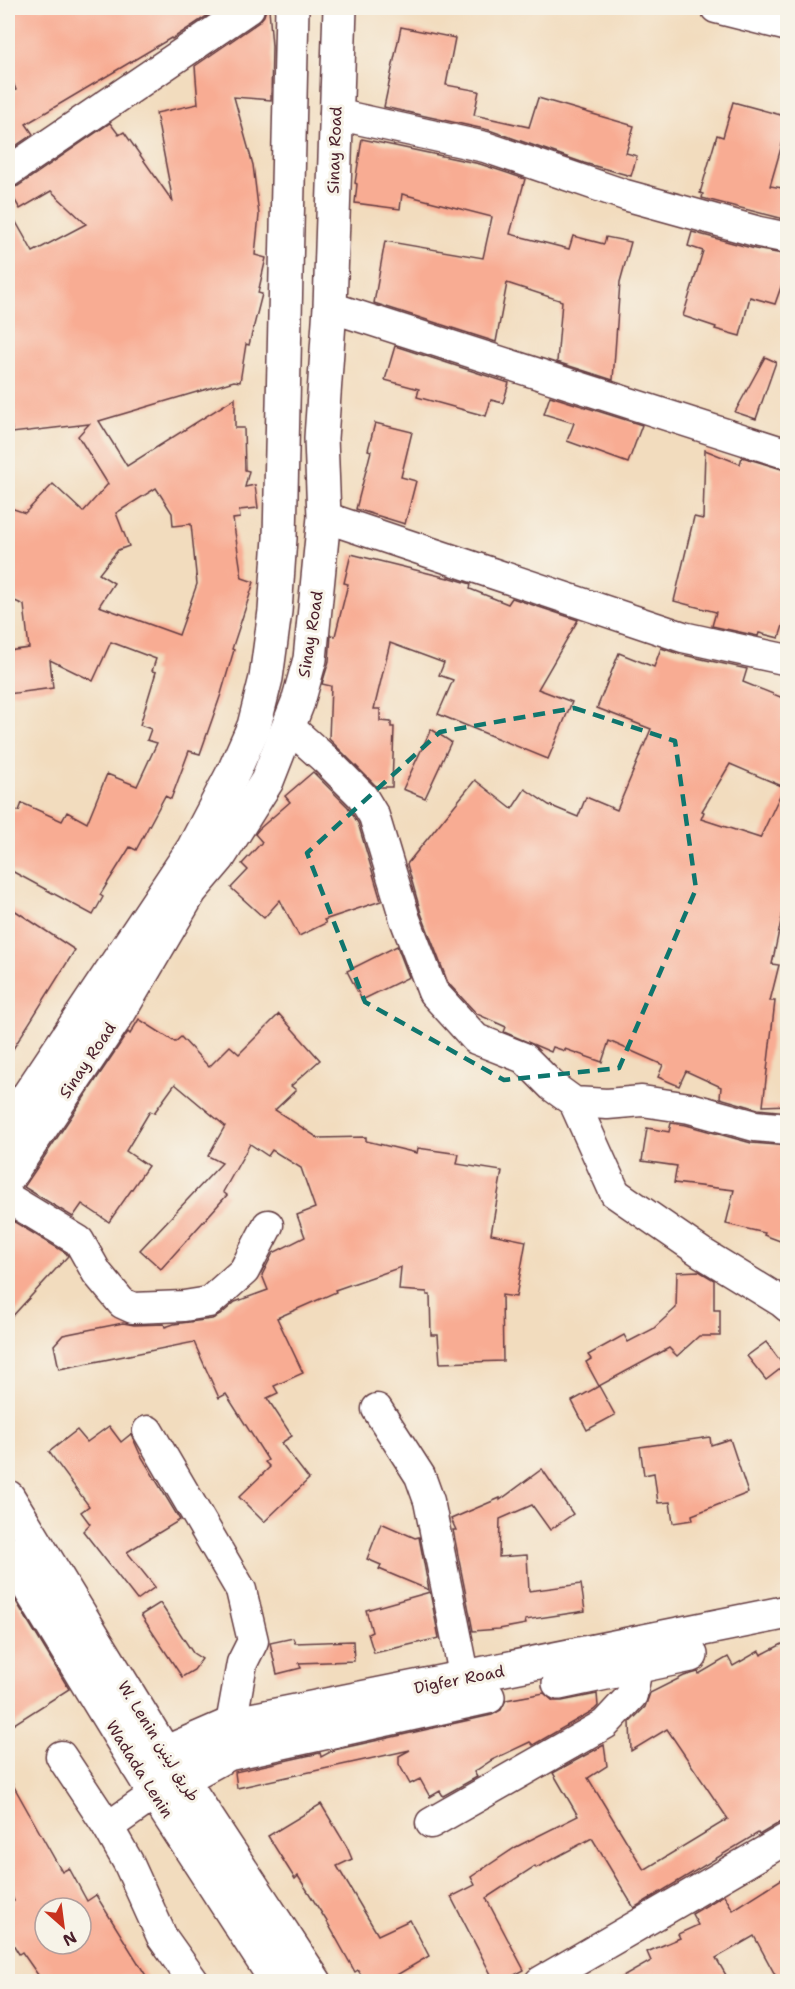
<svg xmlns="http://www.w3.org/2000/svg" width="795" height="1989" font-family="'Shantell Sans','Playpen Sans Arabic',sans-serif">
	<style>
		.building { fill: #f8ac93; fill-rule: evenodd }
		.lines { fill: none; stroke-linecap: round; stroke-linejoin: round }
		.street-casing { stroke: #633b41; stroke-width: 33 }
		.secondary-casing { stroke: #633b41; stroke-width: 36 }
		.street { stroke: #fff; stroke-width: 30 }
		.secondary { stroke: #fff; stroke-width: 33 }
		.marked { fill: none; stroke: #0f766e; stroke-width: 4.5; stroke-dasharray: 12 8; stroke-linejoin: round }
		.labels { text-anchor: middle; stroke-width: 6; stroke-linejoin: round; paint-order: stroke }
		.street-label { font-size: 16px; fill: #4a1f2b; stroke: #f7f3e8 }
	</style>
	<rect width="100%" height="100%" fill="#f7f3e8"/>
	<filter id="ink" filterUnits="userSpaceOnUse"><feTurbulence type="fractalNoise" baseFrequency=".0167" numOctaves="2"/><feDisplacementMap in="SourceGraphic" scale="12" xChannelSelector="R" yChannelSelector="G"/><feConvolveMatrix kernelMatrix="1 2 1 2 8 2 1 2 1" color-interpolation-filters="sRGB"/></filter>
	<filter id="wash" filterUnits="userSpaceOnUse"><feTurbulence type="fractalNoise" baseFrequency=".008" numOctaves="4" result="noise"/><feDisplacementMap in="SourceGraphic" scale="24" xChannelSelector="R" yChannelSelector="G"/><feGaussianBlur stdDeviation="1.35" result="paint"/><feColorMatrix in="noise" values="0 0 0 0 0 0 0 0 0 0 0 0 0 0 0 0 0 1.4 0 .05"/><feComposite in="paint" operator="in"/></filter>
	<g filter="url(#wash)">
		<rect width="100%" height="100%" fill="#f2dcbe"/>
		<g id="blocks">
			<g class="building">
				<path d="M8,8h211l-47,31 -1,-1 -145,86 7,10 -25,17v-57l8,-4 -8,-20z"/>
				<path d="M266,9h3l3,37 -1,54 -37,-3 19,68 6,50 -4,40 11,3 -8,35 4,1 -13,51 -3,-1 -6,38 -6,-1 -135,40 28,45 108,-68v30h9l1,42 4,1 -4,16 10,-2 3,23 -19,2 1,8 -7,1 9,59 12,4 -22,67 2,1 -13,44 -21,60 -11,-3 -18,48 -6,-3 -29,54 -6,-3 -30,48 3,2 -10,18 -85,-46v-61l11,3 3,-8 40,18 5,-9 20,11 20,-49 30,12 20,-43 -10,-3 4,-11 -11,-4 16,-53 -4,-1 4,-12 -45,-17 -18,39 -43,-21 3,28 -45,6v-43l21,-3 -5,-43 -16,-7v-91l17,6 28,-29 30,28 25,-28 -30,-48 11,-12 -77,9 -4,-41v-184l25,44 53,-28 -35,-33 -31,18 -12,-20 10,-3 92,-63 9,12 5,-3 49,70 -17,-89 42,-9 -3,-38 64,-44 5,-6zM156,488l16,25 1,13 18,-2 6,60 -18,51 -80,-29 15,-23 -15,-9 19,-24 11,-4 -13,-33z"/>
				<path d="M401,27l54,11 -9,47 33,6 -5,24 55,12 9,-29 96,28 -8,27 11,3 -6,20 -47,-13 -95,-33 -105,-23z"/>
				<path d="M733,102l55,15v7l-18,62 18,3v31l-86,-22 1,-4 -3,-1 17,-58 6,2z"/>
				<path d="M362,139l118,25 45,15 -15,55 59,15 4,-13 31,8 2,-7 25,5 -11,40 -7,98 -56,-18 5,-61 -55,-18 -11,59 -122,-39 11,-62 98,17 9,-41 -90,-23 -2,15 -45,-6 2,-19 -2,-1z"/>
				<path d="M692,232l63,17 33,6v12l-13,37 -25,-7 -10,39 -25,-7 1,-2 -33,-11 20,-65 -15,-5z"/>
				<path d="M395,346l114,37 -6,20 -12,-3 -5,16 -69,-19 2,-8 -34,-9z"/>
				<path d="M765,357l11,5 -20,57 -21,-7z"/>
				<path d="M550,396l92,29 -14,38 -61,-22 7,-18 -30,-9z"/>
				<path d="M375,423l37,9 -11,45 15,4 -11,43 -49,-15 15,-58 -3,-1z"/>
				<path d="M705,450l35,14 2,-7 46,14v139l-9,28 -20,-5 -1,3 -46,-10 4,-14 -42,-11 20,-84 9,2z"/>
				<path d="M351,554l97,24v-1l23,7 -1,5 38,15 4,-6 66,22 -40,69 34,13 -24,57 -110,-45 15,-34 -14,-5 5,-12 -54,-20 -16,66h6v12l11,1v5h3l-2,60h-15l-48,-48 2,-53 -9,-2 7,-23 2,-26 4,1 13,-52 -4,-1z"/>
				<path d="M661,648l18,6 68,15 -4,13 45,18v208l-4,-1 -12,57 7,1 -9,36h5l-12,105 25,-1v7l-30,-3 -38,-11 1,-11 -35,-16 -7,15 -21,-9 5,-12 -54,-24 -7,21 -37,-13v2l-12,-4 -2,5 -47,-20 2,-5 -29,-13 -29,-31 -27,-70 -14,-49 68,-84 37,29 13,-20 24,16 29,12 8,-20 31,13 34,-81 -54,-21 22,-55 35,14zM730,764l54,23 -24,51 -59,-19 3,-7 -2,-1z"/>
				<path d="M431,729l20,13 -26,56 -22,-9z"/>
				<path d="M313,772l35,35 10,16 23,78 -57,19 2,3 -27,13 -19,-36 -16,18 -33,-30 17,-18 -6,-6 20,-22 -7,-8 4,-5 31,-27 -5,-6z"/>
				<path d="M8,906l67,44 -67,107z"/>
				<path d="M397,946l12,31 -47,23 -15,-29z"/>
				<path d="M279,1014l41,46 -29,26 5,4 -21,20 43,28 48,-1v4l51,12 1,-5 41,6 -2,10 45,7 -11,63 35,7 -10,56 -14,-2 1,66 -63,2 -2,-28h-7l-1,-40h-3v-3l-28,-2 2,-23 -66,23 1,2 -59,26 26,55 -29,13 4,7 -11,5 25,38 -11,7 28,36 -45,43 -25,-25 31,-30 -5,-5 3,-2 -42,-66 -7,4 -25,-56 -135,27 -5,-24 9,-10 60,-12 11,2 30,-1 1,3 9,-3 38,-5 8,-4 15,-13 33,-12 -6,-15 11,-22 32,-16 -8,-22 18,-7 -14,-40 -29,-18 -4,6 -18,-12 -27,48 4,3 -66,74 -21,-19 82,-87 -14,-7 17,-30 -50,-42 -21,29 -4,-2 -24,40 22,15 -39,56 -27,-18 -9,13 -49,-30 104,-155 2,2 9,-15 36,23 6,-5 28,30 21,-21 9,8z"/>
				<path d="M671,1123l15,2 65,18 37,3v98l-24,-9 1,-2 -39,-9 8,-34 -60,-7 3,-17 -35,-5 5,-33 22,4z"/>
				<path d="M8,1218l58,35 2,3 -60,65z"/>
				<path d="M699,1271l15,9v30h6v26h-21l-22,20 -8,-8 -70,38 -13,-24 5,-3 -3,-4 36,-20 4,7 25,-13 23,-21 1,-36z"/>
				<path d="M766,1342l18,24 -18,14 -19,-24z"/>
				<path d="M599,1386l16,29 -28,15 -15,-29z"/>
				<path d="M109,1426l12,16 10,-8 9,20 40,66 -53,32 28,35 -18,13 -54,-69 7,-7 -9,-12 8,-6 -40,-54 28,-22 10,12z"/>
				<path d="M710,1437l1,8 19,-6 18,54 -56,22 1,5 -20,3 -3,-21 -12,1 -4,-30 -10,2 -4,-28z"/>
				<path d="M542,1469l31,45 -23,16 -18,-25 -32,14 -1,38 28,-2 2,36 52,-7 4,27 -60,9 1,4 -27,5 -26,2 -20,-101h3l-5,-11 49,-21v2z"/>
				<path d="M381,1523l34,15 4,-1 10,53 -50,-21 2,-4 -14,-6z"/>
				<path d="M8,1588l61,101 -61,39z"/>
				<path d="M430,1592l9,46 -65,15 -6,-19 4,-2 -6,-22z"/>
				<path d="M160,1603l33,50 9,6 -8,11 -12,7 -41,-62z"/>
				<path d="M293,1638l2,5 58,-2 1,20 -55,2 2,5 -24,6 -7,-31z"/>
				<path d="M788,1641v180l-9,2 -20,12 -1,-2 -124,75 -42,-70 -56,30 -1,-2 -49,32 38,72 -22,12h-7l-44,-85 24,-12 -4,-8 45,-30 62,-31 -25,-43 51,-28 3,21 -19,12 56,92 84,-51 -61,-90 -36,22 -1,-29 15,-15 5,-14 34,-17 14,-4 1,2 29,-17 5,9 26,-15 2,4z"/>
				<path d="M544,1693l9,8h9l35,-7 1,12 -4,4 -61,35 -3,-3 -38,18 -18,12 3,5 -34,19 -3,-5 -10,6 -10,-18 -10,5 -11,-20v-8l11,-6 -173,38 -2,-16 85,-19 1,4 13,-7 158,-35 9,-5 5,-10z"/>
				<path d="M8,1776l54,96 7,-4 18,33 9,-6 54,87h-88l-2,-6 -17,6 -21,-30 -3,2 -11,-18v-31l6,-4 -6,-14zM45,1908h36v36h-36z"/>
				<path d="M321,1804l26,43 5,12 -15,7 41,69 32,-15 19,36 -44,26h-19l-8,-12 -3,2 -29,-52 -28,-44 -3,3 -27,-43z"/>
				<path d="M788,1875v107h-9l-25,-46 -38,22 14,24h-116l37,-21 -4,-9 33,-14 -2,-4 20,-9 -6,-11 32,-19 9,15z"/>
			</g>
		</g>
	</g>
	<g filter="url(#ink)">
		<use href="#blocks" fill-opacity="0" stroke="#633b41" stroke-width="1.5"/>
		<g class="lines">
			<defs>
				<g id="street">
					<path d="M716,8l72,18"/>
					<path d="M335,114l150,33 140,48 134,37 29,6"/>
					<path d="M8,172l241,-164"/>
					<path d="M330,307l458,147"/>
					<path d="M324,517l359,120 105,23"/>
					<path d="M289,727l37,33 36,36 12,20 31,103 28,73 43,47 48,19 28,28 22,16 33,2 35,-3 48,7 65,18 33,3"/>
					<path d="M574,1102l41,91 87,60 80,49 6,5"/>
					<path d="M8,1198l71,43 18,32 25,30 11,5 51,-2 25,-4 35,-31 24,-46"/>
					<path d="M377,1409l43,67 9,25 36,178"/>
					<path d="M148,1431l93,159 12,51 -11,22 -11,61"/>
					<path d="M61,1756l47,71"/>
					<path d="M155,1794l-47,33 20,35 34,75 32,45"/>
					<path d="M431,1823l174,-99 27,-29 5,-28"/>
					<path d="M540,1982l248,-144"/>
				</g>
				<g id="secondary">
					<path d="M8,1126l185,-277 42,-80 19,-43 12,-48 9,-67 5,-73 12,-530"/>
					<path d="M8,1177l112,-166 71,-121 28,-33 48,-76 31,-79 12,-43 14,-142 -3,-79 9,-131 10,-299"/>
					<path d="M8,1497l156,255 151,230"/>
					<path d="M8,1553l147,241 122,188"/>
					<path d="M559,1683l132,-28"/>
					<path d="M137,1765l94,-41 557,-112"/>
					<path d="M155,1794l73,-40 260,-57"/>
				</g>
			</defs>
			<use href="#street" class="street-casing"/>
			<use href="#secondary" class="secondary-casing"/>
			<use href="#street" class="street"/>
			<use href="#secondary" class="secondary"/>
		</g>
	</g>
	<path class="marked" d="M574,708l101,33 21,148 -77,179 -115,12 -139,-78 -58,-149 133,-121z"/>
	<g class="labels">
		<g class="street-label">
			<text transform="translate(334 150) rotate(-88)" y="6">Sinay Road</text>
			<text transform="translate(310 634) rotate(-81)" y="6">Sinay Road</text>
			<text transform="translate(87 1060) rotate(-56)" y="6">Sinay Road</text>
			<text transform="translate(459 1679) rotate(-11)" y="6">Digfer Road</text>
			<text transform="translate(159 1741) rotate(58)" y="6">W. Lenin طريق لينين</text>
			<text transform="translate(140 1769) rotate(58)" y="6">Wadada Lenin</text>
		</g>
	</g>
	<rect width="795" height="1989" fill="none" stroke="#f7f3e8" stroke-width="30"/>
	<g transform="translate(63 1926) rotate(152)"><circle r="28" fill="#f7f3e8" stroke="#b29e9c" stroke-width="1.5"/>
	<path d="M0-4.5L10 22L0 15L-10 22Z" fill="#c8321e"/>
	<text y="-9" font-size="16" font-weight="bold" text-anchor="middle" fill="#4a1f2b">N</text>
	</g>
</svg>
